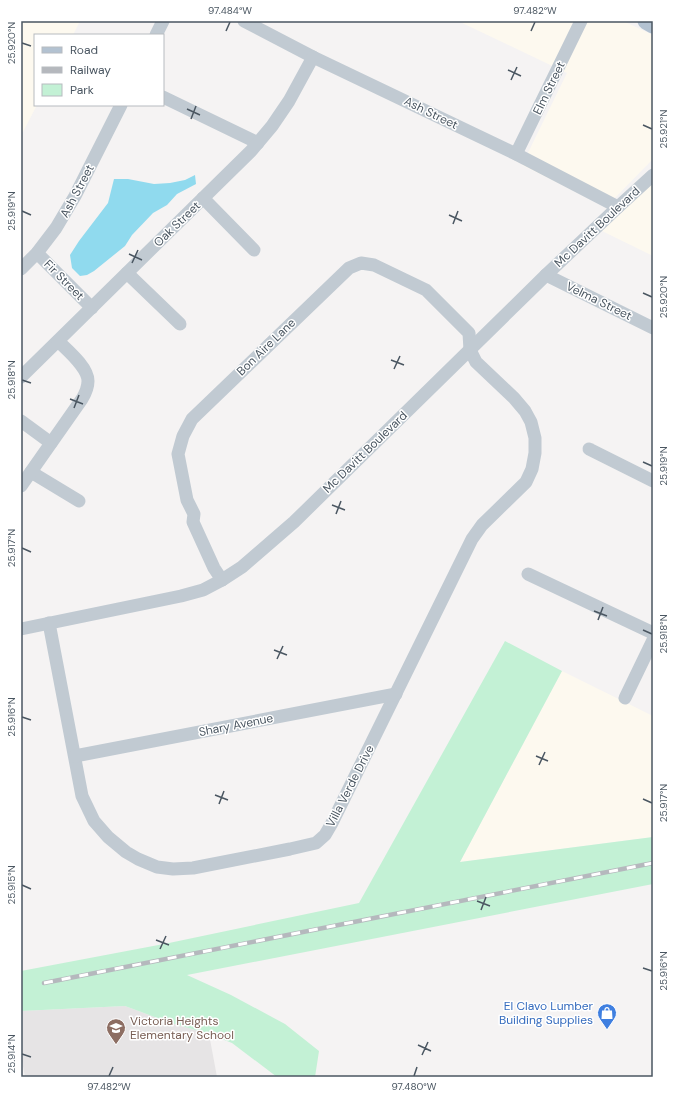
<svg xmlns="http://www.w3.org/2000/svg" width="674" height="1098" font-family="'DM Sans',sans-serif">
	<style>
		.commercial { fill: #fdf9ef }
		.education { fill: #e6e4e5 }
		.green { fill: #c3f1d5 }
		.water { fill: #90daee }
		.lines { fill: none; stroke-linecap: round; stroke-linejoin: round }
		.minor { stroke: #c1cad2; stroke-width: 13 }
		.major { stroke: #b3c2d1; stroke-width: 17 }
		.rail-casing { stroke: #b5b8bd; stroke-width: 4.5 }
		.rail { stroke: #fff; stroke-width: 3; stroke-dasharray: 9; stroke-linecap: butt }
		.ticks { fill: none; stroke: #4a5661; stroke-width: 1.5 }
		.labels { text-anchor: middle; stroke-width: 3; stroke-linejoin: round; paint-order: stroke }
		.street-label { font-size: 12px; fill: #4a5661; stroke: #fff }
		.shop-label { font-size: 12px; fill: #366cbe; stroke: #fff; text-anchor: end }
		.education-label { font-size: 12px; fill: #785e54; stroke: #fff; text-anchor: start }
		.neatline { fill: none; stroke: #4a5661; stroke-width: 1.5 }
		.ticks-label { font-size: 10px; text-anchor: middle; fill: #4a5661 }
	</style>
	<rect width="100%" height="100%" fill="#f5f3f3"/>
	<g class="commercial">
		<path d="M21,21h59l-7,14h-38v70h2l-14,27 -2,-1z"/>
		<path d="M458,21h165l30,14v124l-47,48 -84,-42 45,-92z"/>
		<path d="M653,183v73l-51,-25z"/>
		<path d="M562,671l91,45v121l-193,25z"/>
	</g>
	<path class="education" d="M125,1006l43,16 41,12 8,43h-192l-4,-22v-44z"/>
	<path class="green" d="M505,641l57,30 -102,191 193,-25v47l-466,91 44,20 54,29 34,27 -4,26h-38l-45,-34 -23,-9 -41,-12 -43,-16 -104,5v-40l148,-28 190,-40z"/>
	<path class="water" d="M195,175l1,9 -19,10 -10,11 -14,8 -21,22 -7,11 -31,25 -7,4 -7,1 -8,-8 -2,-13 9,-14 29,-38 6,-24h14l26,5 16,-1 15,-3z"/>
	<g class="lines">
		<g class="minor">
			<path d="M244,21l69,36 203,97 102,53"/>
			<path d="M156,35l7,-14"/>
			<path d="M163,97l95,46"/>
			<path d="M516,154l65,-133"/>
			<path d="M203,198l51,52"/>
			<path d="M37,253l55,55"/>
			<path d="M21,269l16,-16 19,-25 19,-32 46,-91"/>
			<path d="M127,273l53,51"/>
			<path d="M546,275l107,53"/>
			<path d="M21,377l230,-226 21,-25 17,-25 24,-44"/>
			<path d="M21,421l30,22"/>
			<path d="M589,449l64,32"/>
			<path d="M31,472l48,29"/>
			<path d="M21,486l61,-87c3,-5 6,-12 6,-18 0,-14 -21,-31 -30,-40"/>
			<path d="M528,574l125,59"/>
			<path d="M49,623l33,173 12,25 14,16 18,15 12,7 19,8 16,2 20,-1 97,-19 26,-6 9,-8 7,-12 140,-284 10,-14 44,-43 6,-13 3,-16v-15l-4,-16 -6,-11 -11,-13 -38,-36 -6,-12 -1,-17 -43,-43 -52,-25 -13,-2 -12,5 -157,151 -9,17 -5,18 9,46 7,14 -1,8 21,46 8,12"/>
			<path d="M21,629l160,-33 22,-6 19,-10 20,-13 52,-45 252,-247 72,-68 35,-32"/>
			<path d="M625,698l28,-58"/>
			<path d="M75,756l321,-62"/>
		</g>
		<path class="major" d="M646,21l7,4"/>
		<defs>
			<path id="rail" d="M44,983l609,-120"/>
		</defs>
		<use href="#rail" class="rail-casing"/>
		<use href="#rail" class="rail"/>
	</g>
	<path class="ticks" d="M226,31l4,-9M531,31l4,-9M22,43l9,3M508,70l13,6M511,80l6,-13M187,109l13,6M191,119l5,-13M643,125l9,4M22,211l9,4M449,215l13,6M453,224l5,-13M129,254l13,6M132,263l6,-13M643,293l9,4M391,360l13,5M394,369l6,-13M22,380l9,3M70,399l13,5M74,408l5,-13M643,462l9,4M332,505l13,5M336,514l5,-13M22,548l9,4M594,611l13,5M598,620l5,-13M643,630l9,4M274,650l13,5M277,659l6,-13M22,717l9,3M536,756l12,5M539,765l6,-13M215,795l13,5M643,799l9,4M219,804l5,-13M22,885l9,4M477,901l13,5M481,910l5,-13M156,940l13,5M160,949l6,-13M643,968l9,3M418,1045l13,6M22,1054l9,3M422,1055l6,-13M109,1076l4,-9M414,1076l3,-9"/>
	<defs>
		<symbol id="shop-pin" viewBox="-11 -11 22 30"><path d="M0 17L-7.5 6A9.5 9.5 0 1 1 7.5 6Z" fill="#3f7fe0" stroke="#fff"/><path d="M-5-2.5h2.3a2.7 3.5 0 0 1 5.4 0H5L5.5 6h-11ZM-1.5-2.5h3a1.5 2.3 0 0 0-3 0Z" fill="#fff"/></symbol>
		<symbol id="school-pin" viewBox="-11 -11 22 30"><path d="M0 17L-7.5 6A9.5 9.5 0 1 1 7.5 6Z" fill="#8d6e63" stroke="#fff"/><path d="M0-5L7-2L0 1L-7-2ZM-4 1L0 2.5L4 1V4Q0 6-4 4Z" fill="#fff"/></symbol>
	</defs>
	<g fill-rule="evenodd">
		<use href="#shop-pin" x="596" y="1002" width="22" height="30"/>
		<use href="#school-pin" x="105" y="1017" width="22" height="30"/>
	</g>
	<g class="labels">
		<g class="street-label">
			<text transform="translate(549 88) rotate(-64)" y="4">Elm Street</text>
			<text transform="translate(431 113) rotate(26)" y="4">Ash Street</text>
			<text transform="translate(77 191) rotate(-62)" y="4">Ash Street</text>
			<text transform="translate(177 224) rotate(-44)" y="4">Oak Street</text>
			<text transform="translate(597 227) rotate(-43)" y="4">Mc Davitt Boulevard</text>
			<text transform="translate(64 280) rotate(45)" y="4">Fir Street</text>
			<text transform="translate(599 301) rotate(26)" y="4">Velma Street</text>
			<text transform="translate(266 347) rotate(-44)" y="4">Bon Aire Lane</text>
			<text transform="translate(365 452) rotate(-44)" y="4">Mc Davitt Boulevard</text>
			<text transform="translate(236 725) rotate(-11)" y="4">Shary Avenue</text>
			<text transform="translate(350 786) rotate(-63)" y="4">Villa Verde Drive</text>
		</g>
		<g class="shop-label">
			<text x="593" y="1010">El Clavo Lumber<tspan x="593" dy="14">Building Supplies</tspan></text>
		</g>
		<g class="education-label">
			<text x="130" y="1025">Victoria Heights<tspan x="130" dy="14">Elementary School</tspan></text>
		</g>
	</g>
	<rect width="674" height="1098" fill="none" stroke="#ffffff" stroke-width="44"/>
	<rect x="34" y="34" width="130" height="72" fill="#ffffff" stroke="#b7bbc0"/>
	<rect x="42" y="47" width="20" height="6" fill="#b3c2d1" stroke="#b7bbc0"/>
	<text x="70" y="54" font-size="12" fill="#4a5661">Road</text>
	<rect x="42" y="67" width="20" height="6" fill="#b5b8bd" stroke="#b7bbc0"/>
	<text x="70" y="74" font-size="12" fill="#4a5661">Railway</text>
	<rect x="42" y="84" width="20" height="12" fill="#c3f1d5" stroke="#b7bbc0"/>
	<text x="70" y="94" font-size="12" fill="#4a5661">Park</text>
	<rect x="22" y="22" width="630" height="1054" class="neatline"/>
	<g class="ticks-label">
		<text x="230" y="14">97.484°W</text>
		<text x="535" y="14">97.482°W</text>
		<text transform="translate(11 43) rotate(-90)" y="4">25.920°N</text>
		<text transform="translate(663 129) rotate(-90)" y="4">25.921°N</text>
		<text transform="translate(11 211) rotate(-90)" y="4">25.919°N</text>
		<text transform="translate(663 297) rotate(-90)" y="4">25.920°N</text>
		<text transform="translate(11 380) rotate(-90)" y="4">25.918°N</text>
		<text transform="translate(663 466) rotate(-90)" y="4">25.919°N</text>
		<text transform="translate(11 548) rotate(-90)" y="4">25.917°N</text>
		<text transform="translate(663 634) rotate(-90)" y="4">25.918°N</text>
		<text transform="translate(11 717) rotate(-90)" y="4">25.916°N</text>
		<text transform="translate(663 803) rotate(-90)" y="4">25.917°N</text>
		<text transform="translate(11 885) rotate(-90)" y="4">25.915°N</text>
		<text transform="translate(663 971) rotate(-90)" y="4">25.916°N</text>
		<text transform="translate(11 1054) rotate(-90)" y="4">25.914°N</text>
		<text x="109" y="1090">97.482°W</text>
		<text x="414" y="1090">97.480°W</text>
	</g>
</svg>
